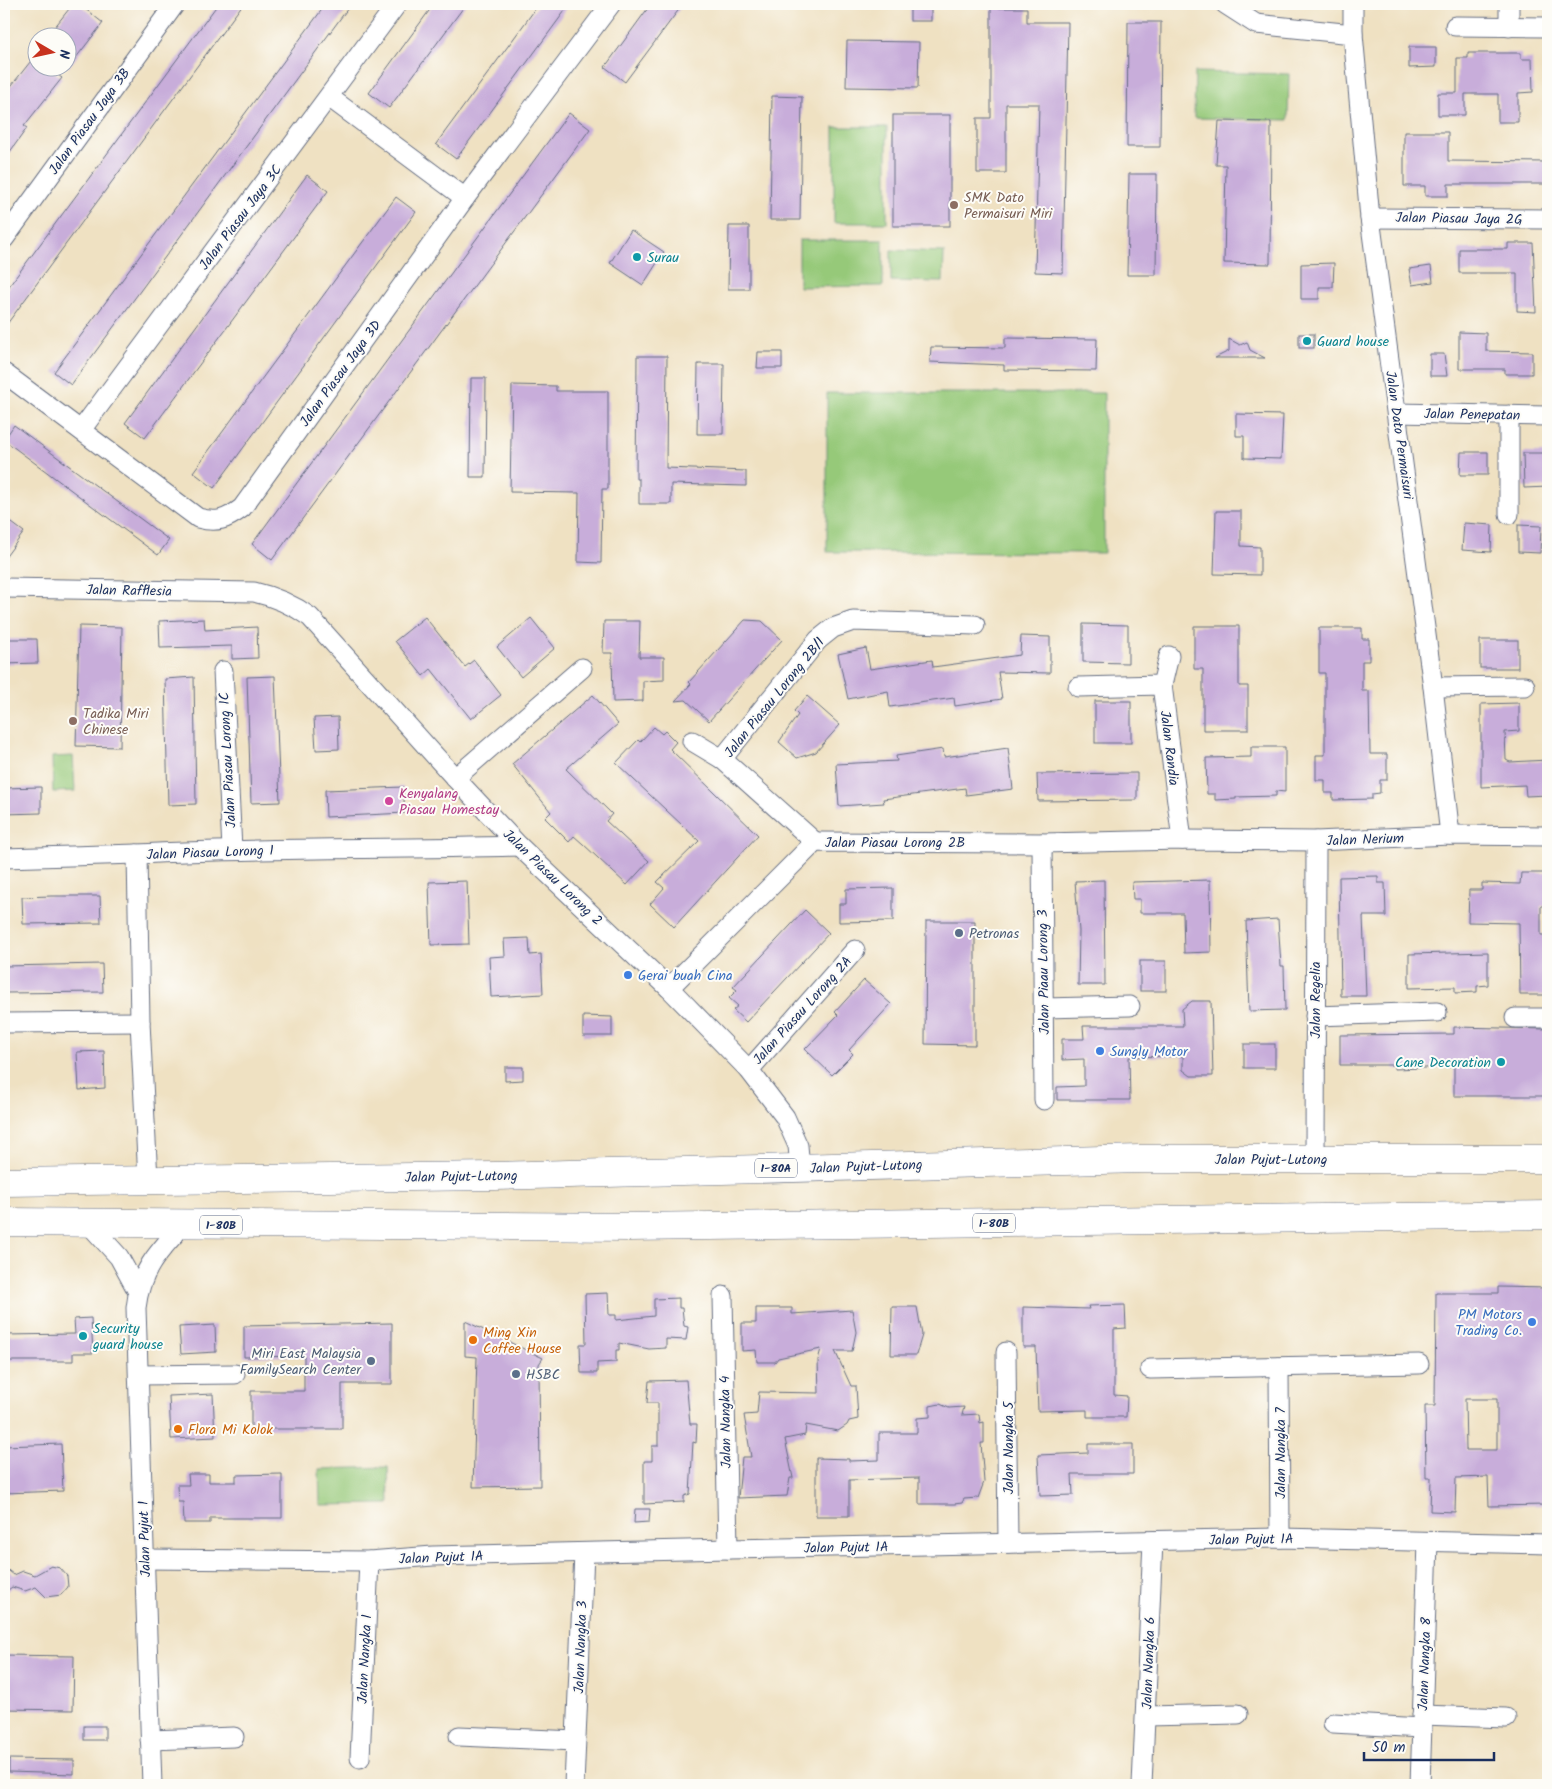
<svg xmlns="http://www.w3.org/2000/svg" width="1552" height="1789" font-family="Kalam,sans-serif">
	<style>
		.green { fill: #96c979; stroke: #587c6c }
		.building { fill: #c8adda; fill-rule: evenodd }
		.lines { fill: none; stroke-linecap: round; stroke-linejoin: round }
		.minor-casing { stroke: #656d81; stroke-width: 21 }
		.trunk-casing { stroke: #656d81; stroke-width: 29 }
		.minor { stroke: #fff; stroke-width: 19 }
		.trunk { stroke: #fff; stroke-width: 28 }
		.education-dot { fill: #8d6e63; stroke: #fdfcf7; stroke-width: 2 }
		.culture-dot { fill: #0f9aa8; stroke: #fdfcf7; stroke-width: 2 }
		.hotel-dot { fill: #d1479c; stroke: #fdfcf7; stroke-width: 2 }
		.service-dot { fill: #5c6f8a; stroke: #fdfcf7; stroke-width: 2 }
		.shop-dot { fill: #3f7fe0; stroke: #fdfcf7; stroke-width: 2 }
		.food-dot { fill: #e8710a; stroke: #fdfcf7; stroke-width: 2 }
		.labels { text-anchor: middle; stroke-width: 4; stroke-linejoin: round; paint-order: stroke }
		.shield { fill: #fdfcf7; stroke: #5f6c8c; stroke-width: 1 }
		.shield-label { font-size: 12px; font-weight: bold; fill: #1b2f5e }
		.street-label { font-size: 14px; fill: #1b2f5e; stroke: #fdfcf7 }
		.education-label { font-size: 14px; fill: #785e54; stroke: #fdfcf7; text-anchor: start }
		.culture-label { font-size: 14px; fill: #0d838f; stroke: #fdfcf7; text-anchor: start }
		.hotel-label { font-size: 14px; fill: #b23c85; stroke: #fdfcf7; text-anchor: start }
		.service-label { font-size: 14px; fill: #4e5e75; stroke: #fdfcf7; text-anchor: start }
		.shop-label { font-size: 14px; fill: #366cbe; stroke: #fdfcf7; text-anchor: start }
		.food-label { font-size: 14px; fill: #c56008; stroke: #fdfcf7; text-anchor: start }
	</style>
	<rect width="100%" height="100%" fill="#fdfcf7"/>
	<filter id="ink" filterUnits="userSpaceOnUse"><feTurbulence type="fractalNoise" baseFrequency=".02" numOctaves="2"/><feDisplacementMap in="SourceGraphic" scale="10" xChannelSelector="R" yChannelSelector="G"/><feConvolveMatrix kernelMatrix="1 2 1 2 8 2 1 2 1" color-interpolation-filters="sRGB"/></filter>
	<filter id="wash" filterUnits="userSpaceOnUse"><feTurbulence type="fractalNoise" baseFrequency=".0096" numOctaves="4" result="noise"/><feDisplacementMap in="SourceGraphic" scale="20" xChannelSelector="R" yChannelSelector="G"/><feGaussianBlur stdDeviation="1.12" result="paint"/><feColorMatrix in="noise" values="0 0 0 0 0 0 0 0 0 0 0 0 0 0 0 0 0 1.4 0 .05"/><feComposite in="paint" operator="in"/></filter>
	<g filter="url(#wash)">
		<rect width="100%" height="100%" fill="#efe1c2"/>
		<g class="green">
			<path d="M1195,72l94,2 -1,46 -94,-2z"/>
			<rect x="834" y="127" width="53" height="96"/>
			<path d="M799,240h84v46l-84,1z"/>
			<path d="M891,250l53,2 -1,30 -52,-1z"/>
			<path d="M827,393h277v160l-277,-1z"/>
			<path d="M73,756l2,35 -22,1 -1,-35z"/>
			<path d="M388,1467l1,37 -69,1 -1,-36z"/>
		</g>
		<g id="blocks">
			<g class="building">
				<path d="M73,4h6l24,19 -35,45v-30h-22z"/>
				<path d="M218,4h25l-239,324v-35z"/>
				<path d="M326,4h25l-280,381 -17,-13z"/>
				<path d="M434,4h32l-77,104 -20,-15z"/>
				<path d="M539,4h31l-114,155 -20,-15z"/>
				<path d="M651,4h32l-58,78 -20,-15z"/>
				<rect x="910" y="4" width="21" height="17"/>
				<path d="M991,8h36v14h41l-5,251 -28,-1 4,-168h-33v69h-29v-55h14z"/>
				<path d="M1128,22h33l-1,125h-33z"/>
				<path d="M847,41l72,1 -1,46 -72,-1z"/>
				<path d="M1409,47h27v20l-27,1z"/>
				<path d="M38,52v16h11l13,10 -38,48 3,2 -23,32v-65z"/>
				<path d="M1468,53h53v6h11l1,33 -15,1v29h-20v-28h-33v21h-27v-22h19v-35h11z"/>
				<path d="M772,96l30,1 -2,123h-30z"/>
				<path d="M569,113l21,16 -318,431 -20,-16z"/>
				<rect x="893" y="115" width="57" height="111"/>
				<path d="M1219,121l52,1 -1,142 -46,-1 2,-98h-10z"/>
				<path d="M1404,132h44v29l100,1v22h-100v12h-23v-10h-21z"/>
				<path d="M1129,174h28l-1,101h-29z"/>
				<path d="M307,175l21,16 -183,247 -20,-15z"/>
				<path d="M396,197l20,15 -202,276 -21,-16z"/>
				<path d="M729,226h20v63h-21z"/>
				<path d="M631,230l33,22 -21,33 -33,-22z"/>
				<path d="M1508,243h25l3,69 -19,-1v-38h-58v-24h49z"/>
				<path d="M1334,263l-1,24h-14v12h-18v-35z"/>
				<path d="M1431,266l2,16 -21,3 -3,-16z"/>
				<path d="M1459,332l27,1v18l46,1v22h-27v-5h-46z"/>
				<rect x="1299" y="334" width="15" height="14"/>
				<path d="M1005,338l92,1 -1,32 -92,-1v-5l-74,-3 1,-15 74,1z"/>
				<path d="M1229,339l11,6 7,-3 3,8 15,8h-50l14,-7z"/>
				<path d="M758,352h24v16h-25z"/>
				<path d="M1430,354h14l3,22h-17z"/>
				<path d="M637,356h30l-1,112 80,3v15l-75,-2v20h-32v-25h-3z"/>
				<path d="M698,364h26l-1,70h-26z"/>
				<path d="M471,378h15l-1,99h-15z"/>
				<path d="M512,385l44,1v5h52v98h-6l-1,74 -23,-1 1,-69 -69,-1z"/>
				<path d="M1236,414l47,1 -2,44 -37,-1v-22h-8z"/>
				<path d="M14,425l155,115 -11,15 -154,-115z"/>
				<path d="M1461,452h27v23h-28z"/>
				<path d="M1523,453h25v34l-24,1z"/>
				<path d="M1216,511h25v35l19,1v28l-46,-1z"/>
				<path d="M4,517l20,15 -20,27z"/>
				<path d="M1464,523l28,2 -1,27 -29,-2z"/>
				<path d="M1518,525l23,1 -1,27 -22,-1z"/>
				<path d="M425,617l40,50 9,-7 27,35 -30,24 -40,-50 -8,7 -28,-35z"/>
				<path d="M531,618l24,30 -34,29 -24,-30z"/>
				<path d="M204,619l1,11 52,-3 1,31 -26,1v-13l-72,2 -1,-27z"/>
				<path d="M745,620l17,1 20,19 -73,81 -23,-21 -11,1 16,-17 -2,-2z"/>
				<path d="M604,621h36l-1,36h25v23l-21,1v20l-30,1 -1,-49h-9z"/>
				<path d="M1083,624l45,1v38l-45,-1z"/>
				<path d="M79,626l43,1 -2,120 -44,-1z"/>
				<path d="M1194,626h45v60h9v44h-45v-61h-9z"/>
				<path d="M1319,628h43v11h7v22h-7v30h7l1,63h17v26h-7v13l-8,1v5l-39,1v-7h-8v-13h-9v-25h9v-82h-6z"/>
				<path d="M1021,636l29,1v36l-52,-1 4,27 -47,7 -1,-8 -64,9 -2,-16 -40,8 -10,-45 28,-6 4,21 62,-9 1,7 87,-12z"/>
				<path d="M4,639h33l1,24 -34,1z"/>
				<rect x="1480" y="640" width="38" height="28"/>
				<path d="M275,676l5,126 -29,1 -4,-126z"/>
				<path d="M194,677l2,127 -28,1 -3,-126z"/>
				<path d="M593,695l25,29 -52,45 46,45 -6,7 43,40 -22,24 -44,-41 -9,-8 -5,6 -24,-24 6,-6 -39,-48z"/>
				<path d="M807,696l33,29 -24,27 -19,6 -18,-16 19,-27 -4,-4z"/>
				<rect x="1095" y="701" width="36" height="42"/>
				<path d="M1519,703v28l-14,1 1,28 4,2 38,-2v35l-22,1 -1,-11 -44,2v-83z"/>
				<path d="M338,717l1,32 -23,1 -2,-32z"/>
				<path d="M654,727l8,7 3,-3 11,11 -6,7 88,86 -84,92 -24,-23 14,-16 -7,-6 42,-41 -83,-78 22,-23 2,2z"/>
				<path d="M1251,747h34v45l-9,-1v5l-40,1v2l-21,1v-6h-8l-1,-36 45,-1z"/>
				<path d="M1008,748l5,41 -47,6 -1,-7 -82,11 1,4 -45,3 -3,-42 61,-3 -1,-5 47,-7 1,8z"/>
				<path d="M1137,773v27l-99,1 -1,-27z"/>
				<path d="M41,787v26l-37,1v-26z"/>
				<path d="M403,787l2,26 -79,4 -1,-27z"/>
				<path d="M1521,873h27v33h-7v29h7v60h-28l-1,-72 -51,-1 1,-32h13v-7l38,1z"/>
				<path d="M1378,876v7h7l1,33h-23l3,80h-25l-2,-119z"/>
				<path d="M1104,880l1,105h-27l1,-54 -4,-50z"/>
				<path d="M1210,880l1,72 -27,1 -1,-40h-43v-14h-7l-1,-17z"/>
				<path d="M467,881l2,63 -38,1 -2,-63z"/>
				<path d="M893,888v33l-54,1v-18h7v-15z"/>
				<path d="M51,896h49l1,27 -78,1 -1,-27z"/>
				<path d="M805,910l24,23 -83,89 -13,-12 5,-4 -9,-8 8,-8 -4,-3z"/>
				<path d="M1278,919l3,47h3l1,44 -36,1 -3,-90z"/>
				<path d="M926,921h49v124l-50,-1z"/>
				<path d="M529,938l1,17 11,-1 2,40 -52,3 -2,-40 16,-1 -1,-17z"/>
				<path d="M1488,952v33l-11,1v6l-22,1v-6l-46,1v-34z"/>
				<rect x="1140" y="961" width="26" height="30"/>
				<path d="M102,964l1,28 -99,1v-27z"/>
				<path d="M864,980l27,24 -42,46 4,4 -21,21 -27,-26 33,-34 -3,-3z"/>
				<path d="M1192,1001h19l2,75h-22l-8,-6v-14l-54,1 1,43h-73v-13l27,-1v-27l-22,1v-21h22l-1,-13h100l-1,-17z"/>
				<path d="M583,1016l29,1v19h-29z"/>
				<path d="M1454,1027l94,2v67h-94v-29l-60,2v-4h-54v-30l114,-1z"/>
				<rect x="1244" y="1044" width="31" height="24"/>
				<path d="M104,1051l1,37 -26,2 -2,-38z"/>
				<path d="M505,1067h18v13l-18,1z"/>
				<path d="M1498,1287l50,1v217l-59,1 -1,-29 -32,1 -1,34 -25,-1 1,-33h-5l-1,-72h10l1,-113h62zM1465,1399h32v51h-31z"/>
				<path d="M608,1293l1,22h7v5l38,-4v-17l25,-1v10h3l2,18 4,1 -2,13 -20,-1v9l-17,1 -30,-6v7h-3v12l-19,1v10h-16l-1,-29h6l-1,-50z"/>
				<path d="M1125,1305l1,23 -12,1v66l13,1 -1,21h-39v-7l-49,1 -2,-64h-13v-40l66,2 -1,-3z"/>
				<path d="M892,1307h25l5,28 -6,20h-25z"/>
				<path d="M756,1308h36v6l60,-4 4,22 -4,19h-17l16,35h5l2,33 -9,2 -2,4 -9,6 -32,-6 -1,10 -20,4 8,39h-3l-3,18 -49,2 4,-41h9l-7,-42 13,-1 2,-22 60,1 -1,-33 3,-11 -43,9 -3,4h-18l-1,-12 -14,1v-28h14z"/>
				<path d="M91,1318l2,35h-20v8h-69v-26l71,-1 -1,-15z"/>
				<path d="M465,1321l78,37 -4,6 1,122 -67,1 4,-130 -12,-1z"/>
				<path d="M392,1323v61h-50v45h-91v-38h53v-35l-60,1v-31z"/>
				<path d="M215,1325l1,27 -35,2 -2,-27z"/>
				<path d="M686,1380l4,44h7l-1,19 -3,-1 -3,52 -6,2v6l-40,2v-43h8v-15h6v-43h-11l2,-22z"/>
				<path d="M213,1394l2,43 -44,2 -2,-43z"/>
				<path d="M940,1404l9,4 15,-1 -2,8 17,-1 1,9 4,-1v21h-3l3,39 -6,16 -14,1 -2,4 -8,1h-35v-26l-70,2v36h-33v-58l33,1v2l30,-1v-27h38v-15l13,-1v-11z"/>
				<path d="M61,1444l2,47 -59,2v-47z"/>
				<path d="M1088,1444h45v30h-61l1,21 -33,1 -2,-41 50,-2z"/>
				<path d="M188,1474h21v8h27v-7l46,-1v44h-72v5h-26l-1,-21h-5l-1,-17h12z"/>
				<path d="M635,1509h15l-1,13 -15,1z"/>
				<path d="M51,1566l9,2 7,8 1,11 -7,8 -15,2 -10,-10 -11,4 -13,-4 -8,6v-26l10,8 9,-4 12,4z"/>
				<path d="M4,1655l70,1 -1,54 -69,-1z"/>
				<rect x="84" y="1726" width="21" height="14"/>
				<path d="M9,1759l65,1v14l-65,-2z"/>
			</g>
		</g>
	</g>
	<g filter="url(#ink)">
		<use href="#blocks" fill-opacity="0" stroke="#656d81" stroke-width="1"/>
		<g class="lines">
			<defs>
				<g id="minor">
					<path d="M1225,4l31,20 97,10"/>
					<path d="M1353,4v30l17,184 63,469 17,148"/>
					<path d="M1455,26l93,1"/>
					<path d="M1509,27v-23"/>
					<path d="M329,97l136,101"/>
					<path d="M1370,218l178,1"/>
					<path d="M4,239l171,-235"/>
					<path d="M4,373l194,145c19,5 28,2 44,-10l223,-310 146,-194"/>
					<path d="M1397,413l151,3"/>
					<path d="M1509,415v99"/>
					<path d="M81,430l316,-426"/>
					<path d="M4,588l250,4c22,5 38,12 56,25l145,161 64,68 150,142 80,82 36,47 13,29 2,21"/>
					<path d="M1169,656l-7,29 20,155"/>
					<path d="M223,671l9,178"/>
					<path d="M1078,687l84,-2"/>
					<path d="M1433,687l92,-1"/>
					<path d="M692,741l30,18"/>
					<path d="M455,778l127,-110"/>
					<path d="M815,842l-93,-83 96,-119 15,-12 20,-7 122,4"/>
					<path d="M1042,843l2,257"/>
					<path d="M4,858l133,-4"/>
					<path d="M669,988l146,-146 227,1 140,-3 134,1 134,-6 98,1"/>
					<path d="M1044,1008l86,-2"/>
					<path d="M1315,1016l122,-4"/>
					<path d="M1515,1018h33"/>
					<path d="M4,1023l136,-1"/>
					<path d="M749,1070l106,-120"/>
					<path d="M1315,1159l1,-318"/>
					<path d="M148,1180l-8,-158 -3,-168c128,-7 255,-4 382,-8"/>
					<path d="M88,1223l31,34 19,35"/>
					<path d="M723,1296l5,253"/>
					<path d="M1006,1352l2,191"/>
					<path d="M1279,1367l1,171"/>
					<path d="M1150,1369l269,-5"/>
					<path d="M139,1375l96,-1"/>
					<path d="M144,1559l225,2 64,-5 295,-7 552,-11 268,6"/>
					<path d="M1422,1715l84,3"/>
					<path d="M1146,1716l92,-2"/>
					<path d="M1333,1723l88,5"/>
					<path d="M459,1736l117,5"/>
					<path d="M150,1740l84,-3"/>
					<path d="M360,1758l9,-197"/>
					<path d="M152,1785l-16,-477c4,-38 23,-57 47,-83"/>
					<path d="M574,1785l10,-232"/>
					<path d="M1142,1785l11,-244"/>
					<path d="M1420,1785l8,-243"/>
				</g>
				<g id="trunk">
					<path d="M4,1182l491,-6 645,-17h408"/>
					<path d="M4,1222l625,5 919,-12"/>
				</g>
			</defs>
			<use href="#minor" class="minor-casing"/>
			<use href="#trunk" class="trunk-casing"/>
			<use href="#minor" class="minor"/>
			<use href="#trunk" class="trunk"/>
		</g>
	</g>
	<g class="education-dot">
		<circle cx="954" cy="205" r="5"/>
		<circle cx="73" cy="721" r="5"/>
	</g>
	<g class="culture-dot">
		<circle cx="637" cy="257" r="5"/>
		<circle cx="1307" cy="341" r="5"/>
		<circle cx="1501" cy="1062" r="5"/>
		<circle cx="83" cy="1336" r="5"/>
	</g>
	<circle class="hotel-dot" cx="389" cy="801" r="5"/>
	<g class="service-dot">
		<circle cx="959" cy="933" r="5"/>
		<circle cx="371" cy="1361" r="5"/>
		<circle cx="516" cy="1374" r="5"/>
	</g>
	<g class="shop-dot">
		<circle cx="628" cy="975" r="5"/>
		<circle cx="1100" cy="1051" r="5"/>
		<circle cx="1532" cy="1322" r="5"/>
	</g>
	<g class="food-dot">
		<circle cx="473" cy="1340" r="5"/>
		<circle cx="178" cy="1429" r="5"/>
	</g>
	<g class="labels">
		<g class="shield">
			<rect x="755" y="1158.5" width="42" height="19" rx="4"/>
			<rect x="973" y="1213.5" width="42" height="19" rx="4"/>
			<rect x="200" y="1215.5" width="42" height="19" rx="4"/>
		</g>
		<g class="shield-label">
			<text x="776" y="1172">1-80A</text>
			<text x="994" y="1227">1-80B</text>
			<text x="221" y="1229">1-80B</text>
		</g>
		<g class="street-label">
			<text transform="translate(89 121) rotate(-54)" y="5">Jalan Piasau Jaya 3B</text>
			<text transform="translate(240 217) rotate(-53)" y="5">Jalan Piasau Jaya 3C</text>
			<text transform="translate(1459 218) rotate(1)" y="5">Jalan Piasau Jaya 2G</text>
			<text transform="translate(340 373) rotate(-54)" y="5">Jalan Piasau Jaya 3D</text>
			<text transform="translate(1472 414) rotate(1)" y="5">Jalan Penepatan</text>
			<text transform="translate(1400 435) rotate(82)" y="5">Jalan Dato Permaisuri</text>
			<text transform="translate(129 590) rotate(1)" y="5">Jalan Rafflesia</text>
			<text transform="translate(774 697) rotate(-51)" y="5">Jalan Piasau Lorong 2B/1</text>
			<text transform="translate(1170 748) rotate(83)" y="5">Jalan Randia</text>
			<text transform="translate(227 760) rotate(-93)" y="5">Jalan Piasau Lorong 1C</text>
			<text transform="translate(1365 839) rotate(-2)" y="5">Jalan Nerium</text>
			<text x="895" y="847">Jalan Piasau Lorong 2B</text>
			<text transform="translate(210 852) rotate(-2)" y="5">Jalan Piasau Lorong 1</text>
			<text transform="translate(553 877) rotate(44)" y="5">Jalan Piasau Lorong 2</text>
			<text transform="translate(1043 972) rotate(-91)" y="5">Jalan Piaau Lorong 3</text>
			<text transform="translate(1315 1000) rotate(-90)" y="5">Jalan Regelia</text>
			<text transform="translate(802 1010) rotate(-48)" y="5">Jalan Piasau Lorong 2A</text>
			<text x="1271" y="1164">Jalan Pujut-Lutong</text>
			<text transform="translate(866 1166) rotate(-2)" y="5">Jalan Pujut-Lutong</text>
			<text transform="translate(461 1176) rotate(-1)" y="5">Jalan Pujut-Lutong</text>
			<text transform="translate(725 1422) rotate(-91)" y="5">Jalan Nangka 4</text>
			<text transform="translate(1008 1448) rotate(-90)" y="5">Jalan Nangka 5</text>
			<text transform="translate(1280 1453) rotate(-90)" y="5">Jalan Nangka 7</text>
			<text transform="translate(144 1539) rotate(-92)" y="5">Jalan Pujut 1</text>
			<text transform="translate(1251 1539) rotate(-1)" y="5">Jalan Pujut 1A</text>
			<text transform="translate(846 1547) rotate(-1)" y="5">Jalan Pujut 1A</text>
			<text transform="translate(441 1557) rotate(-2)" y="5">Jalan Pujut 1A</text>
			<text transform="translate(580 1647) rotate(-88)" y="5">Jalan Nangka 3</text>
			<text transform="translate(364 1659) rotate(-87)" y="5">Jalan Nangka 1</text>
			<text transform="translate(1148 1663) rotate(-88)" y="5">Jalan Nangka 6</text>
			<text transform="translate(1424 1664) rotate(-88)" y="5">Jalan Nangka 8</text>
		</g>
		<g class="education-label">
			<text x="964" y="202">SMK Dato<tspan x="964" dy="16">Permaisuri Miri</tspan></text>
			<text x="83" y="718">Tadika Miri<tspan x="83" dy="16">Chinese</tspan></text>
		</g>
		<g class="culture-label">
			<text x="647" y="262">Surau</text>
			<text x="1317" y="346">Guard house</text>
			<text x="1491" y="1067" text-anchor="end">Cane Decoration</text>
			<text x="93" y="1333">Security<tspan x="93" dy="16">guard house</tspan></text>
		</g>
		<g class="hotel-label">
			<text x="399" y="798">Kenyalang<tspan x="399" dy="16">Piasau Homestay</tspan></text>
		</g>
		<g class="service-label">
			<text x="969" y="938">Petronas</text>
			<text x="361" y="1358" text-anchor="end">Miri East Malaysia<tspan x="361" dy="16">FamilySearch Center</tspan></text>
			<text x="526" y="1379">HSBC</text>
		</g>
		<g class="shop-label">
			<text x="638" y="980">Gerai buah Cina</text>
			<text x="1110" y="1056">Sungly Motor</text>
			<text x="1522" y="1319" text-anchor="end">PM Motors<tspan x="1522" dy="16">Trading Co.</tspan></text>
		</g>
		<g class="food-label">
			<text x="483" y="1337">Ming Xin<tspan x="483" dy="16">Coffee House</tspan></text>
			<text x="188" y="1434">Flora Mi Kolok</text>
		</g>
	</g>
	<rect width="1552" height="1789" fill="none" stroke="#fdfcf7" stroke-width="20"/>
	<g transform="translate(52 52) rotate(99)"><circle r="24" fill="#fdfcf7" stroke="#a3aaba"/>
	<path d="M0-4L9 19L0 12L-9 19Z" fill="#c8321e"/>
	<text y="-8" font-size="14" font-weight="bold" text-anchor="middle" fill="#1b2f5e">N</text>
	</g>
	<path d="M1364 1752v8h130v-8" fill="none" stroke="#1b2f5e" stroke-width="2.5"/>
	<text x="1372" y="1752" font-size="15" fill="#1b2f5e" stroke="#fdfcf7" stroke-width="4" paint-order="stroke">50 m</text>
</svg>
